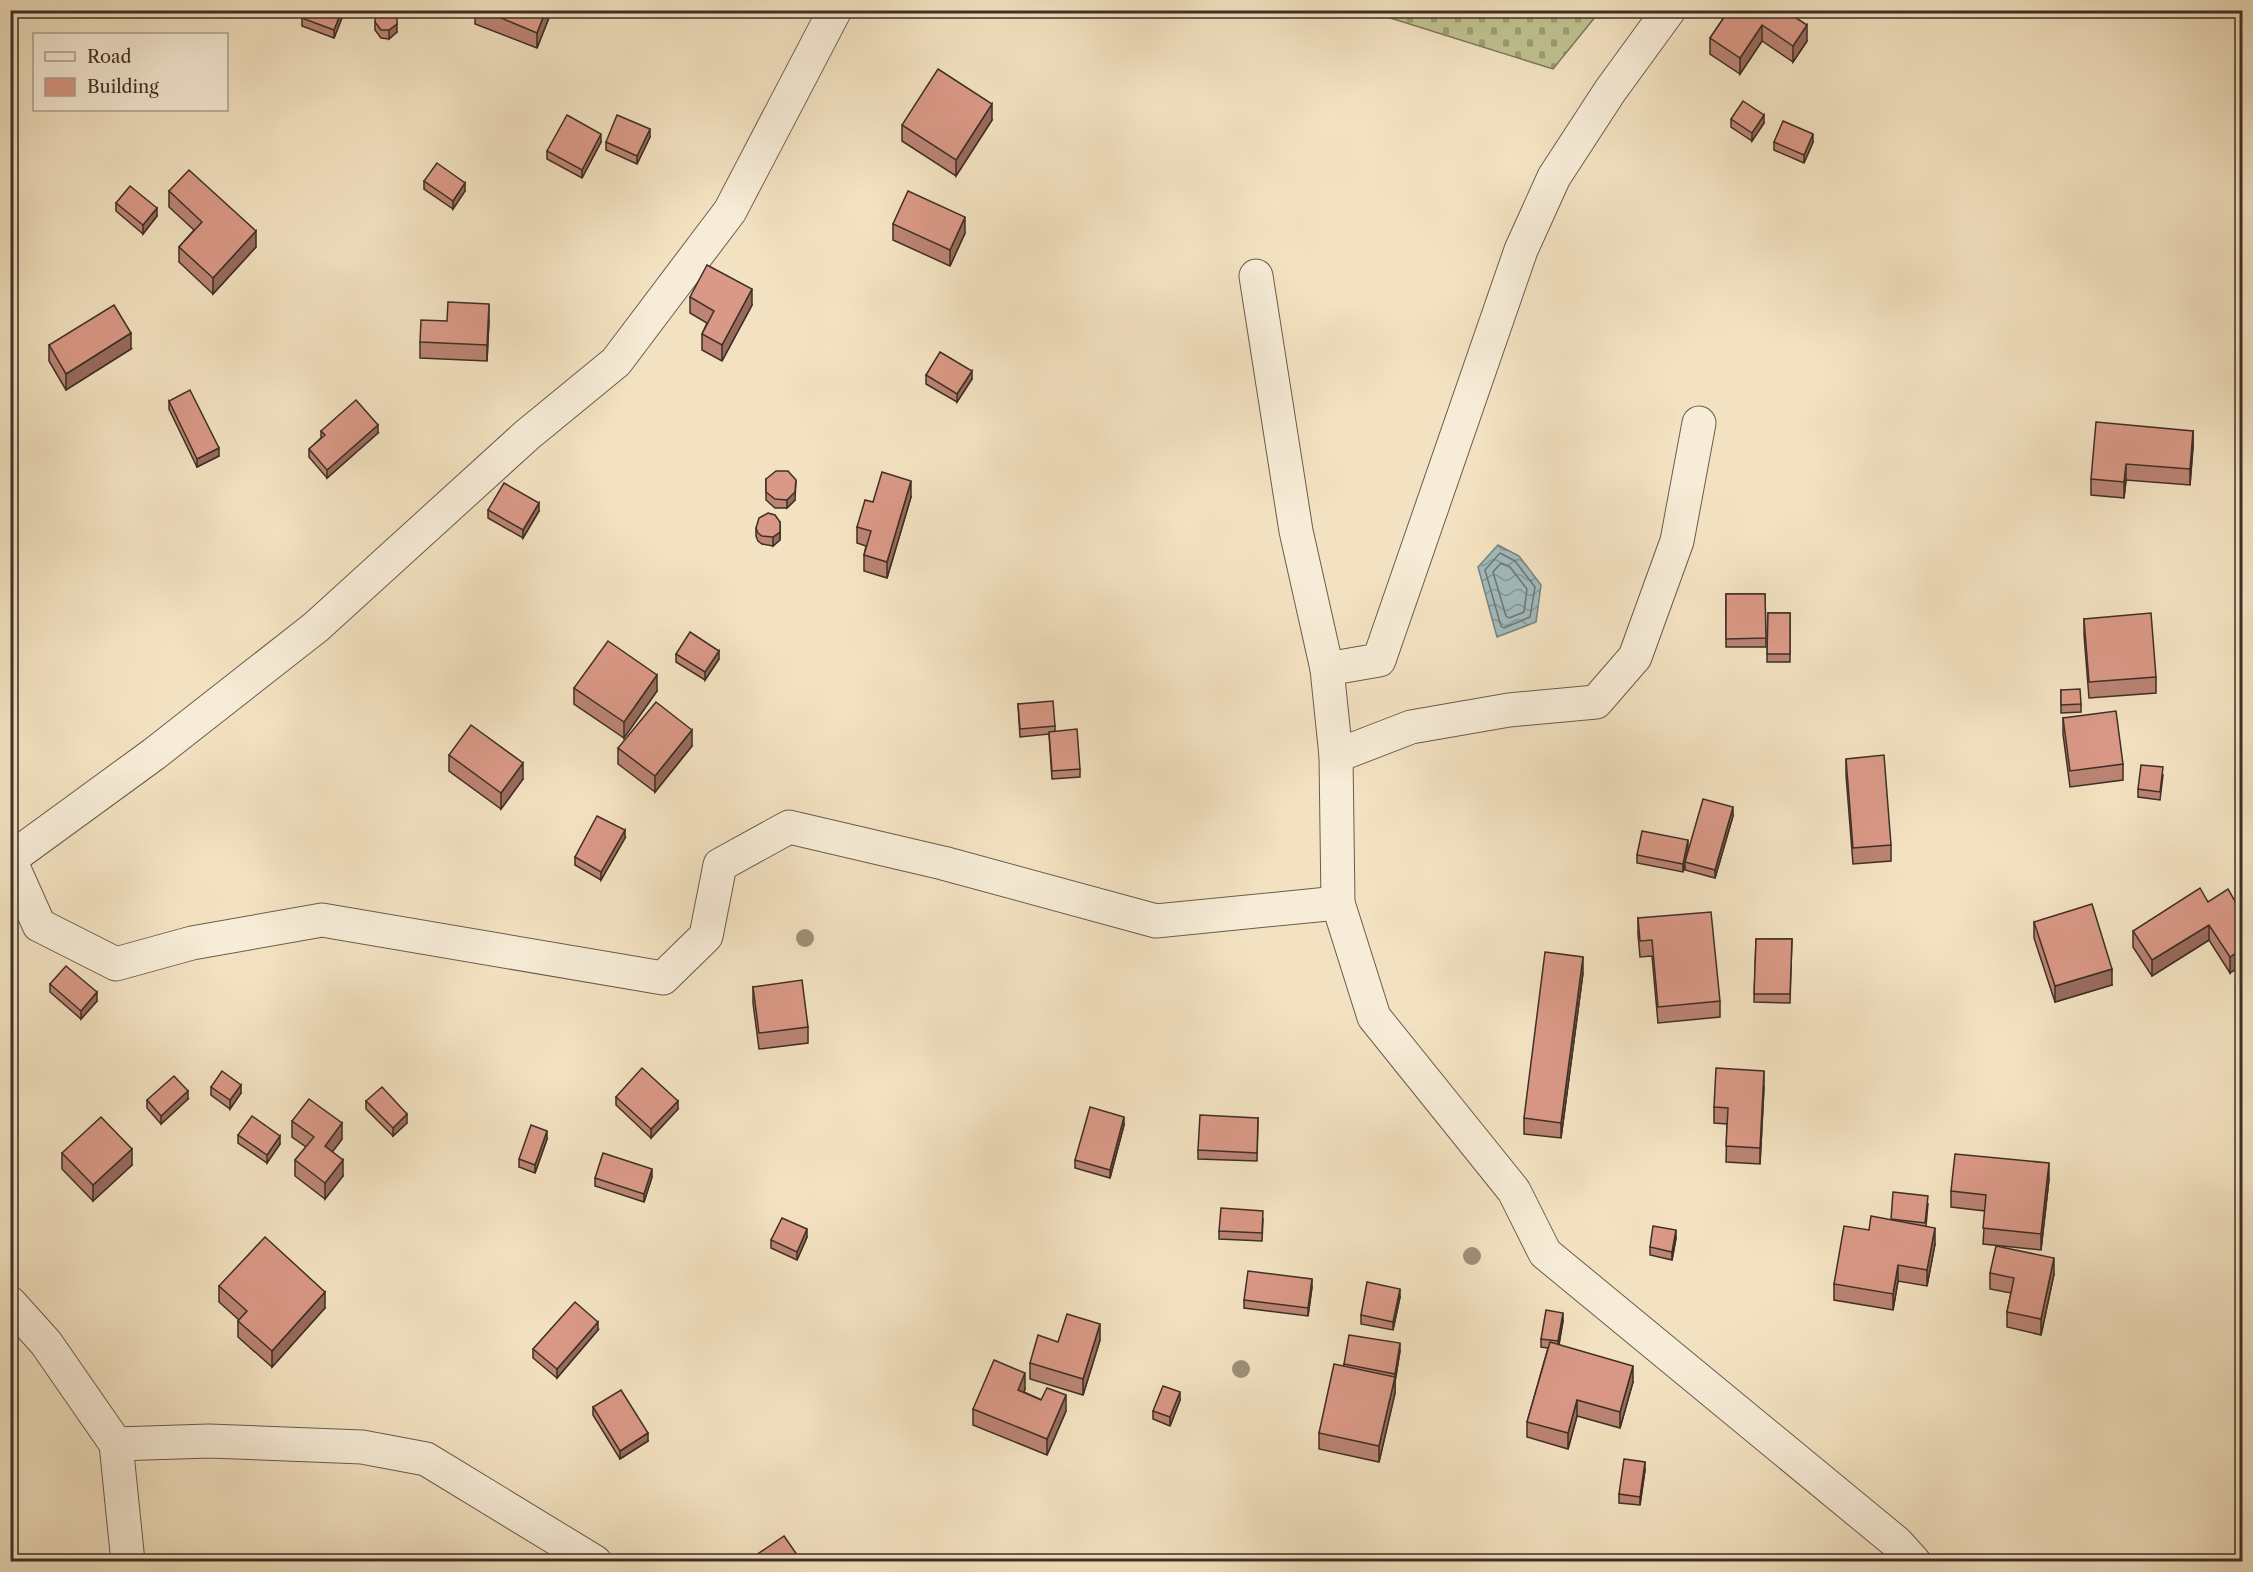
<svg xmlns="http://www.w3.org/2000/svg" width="2253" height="1572" font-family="'Libre Caslon Text',serif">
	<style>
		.cemetery { fill: url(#cemetery-stones); stroke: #7e785a; stroke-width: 1.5 }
		.water { fill: url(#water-waves); stroke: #798381; stroke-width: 1.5 }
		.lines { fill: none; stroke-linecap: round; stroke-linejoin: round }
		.shore { stroke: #707572; stroke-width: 1.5 }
		.minor-casing { stroke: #6b5c4c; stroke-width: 35 }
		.minor { stroke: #f7ecd7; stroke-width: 33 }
		.tree { fill: #9e9077 }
		.wall { fill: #bb8474; stroke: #3e2f25; stroke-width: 1.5 }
		.shaded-wall { fill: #996b5e; stroke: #3e2f25; stroke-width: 1.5 }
		.building { fill: #da9987; stroke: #3e2f25; stroke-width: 1.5 }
	</style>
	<defs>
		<pattern id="cemetery-stones" width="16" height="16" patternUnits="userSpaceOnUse" patternTransform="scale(1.5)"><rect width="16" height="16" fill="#bfc290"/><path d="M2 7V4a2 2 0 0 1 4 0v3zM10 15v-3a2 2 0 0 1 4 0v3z" fill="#9d9e75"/></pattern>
		<pattern id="water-waves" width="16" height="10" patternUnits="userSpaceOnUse" patternTransform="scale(1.5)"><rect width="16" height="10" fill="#a1bbbe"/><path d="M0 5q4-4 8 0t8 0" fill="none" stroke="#85989a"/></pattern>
	</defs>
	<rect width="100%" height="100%" fill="#f3e2c1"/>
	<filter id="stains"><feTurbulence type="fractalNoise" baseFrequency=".00333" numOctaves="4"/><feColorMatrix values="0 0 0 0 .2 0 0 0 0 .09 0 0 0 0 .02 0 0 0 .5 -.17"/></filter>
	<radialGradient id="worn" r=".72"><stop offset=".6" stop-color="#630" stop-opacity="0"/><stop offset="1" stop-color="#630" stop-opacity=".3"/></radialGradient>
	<path class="cemetery" d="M1368,11h232l-47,58z"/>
	<path class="water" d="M1498,545l21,11 22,29 -5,37 -39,15 -19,-70z"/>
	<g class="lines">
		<g class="shore">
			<path d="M1500,553l15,8 20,26 -5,30 -26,11 -3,-2 -16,-56z"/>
			<path d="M1501,563l9,4 17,22 -3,23 -15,6 -3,-2 -13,-44z"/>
		</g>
		<defs>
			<g id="minor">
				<path d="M1256,276l40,255 31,138 9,87 2,147 36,114 140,174 31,62 352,290 17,19"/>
				<path d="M1327,669l52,-9 142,-410 33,-73 56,-86 59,-81"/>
				<path d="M1336,756l75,-29 98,-17 87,-8 39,-45 42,-116 22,-118"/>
				<path d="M10,859l144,-105 162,-127 211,-192 89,-73 114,-151 105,-201"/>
				<path d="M10,860l29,65 77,39 76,-21 130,-23 341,58 43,-42 14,-71 69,-38 154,36 213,58 182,-18"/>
				<path d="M10,1303l36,40 70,101 12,118"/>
				<path d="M116,1444l93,-3 153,6 64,12 169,103"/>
			</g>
		</defs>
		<use href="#minor" class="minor-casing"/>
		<use href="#minor" class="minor"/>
	</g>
	<g class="tree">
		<circle cx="805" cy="938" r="9"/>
		<circle cx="1472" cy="1256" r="9"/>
		<circle cx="1241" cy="1369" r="9"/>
	</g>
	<g class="wall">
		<path d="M305,10h40l-11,28 -32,-12v-8z"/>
		<path d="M475,10h77l-15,38 -62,-24z"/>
		<path d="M1729,10l78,31 -14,21 -31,-21 -22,33 -30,-20v-16z"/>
		<path d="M375,22l22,10 -8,7 -8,-1 -6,-8z"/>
		<path d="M1731,119l33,4 -12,18 -21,-14z"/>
		<path d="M992,120l-36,56 -54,-35v-16z"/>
		<path d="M650,137l-13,27 -31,-14v-8z"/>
		<path d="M601,142l-19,36 -35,-19v-8z"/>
		<path d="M1774,142h39l-9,21 -30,-13z"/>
		<path d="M424,181l41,10 -12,18 -29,-20z"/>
		<path d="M169,191l87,56 -43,47 -34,-32v-15l15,-17 -25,-23z"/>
		<path d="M116,203l41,13 -14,18 -27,-23z"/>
		<path d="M893,224l72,9 -15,33 -57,-26z"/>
		<path d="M690,297l62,8 -30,56 -20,-11v-16l5,-11 -17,-10z"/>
		<path d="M489,320l-2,41 -67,-3v-16l27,-21z"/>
		<path d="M49,345l82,4 -65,41 -17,-29z"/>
		<path d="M926,375l46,4 -15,23 -31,-18z"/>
		<path d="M169,401l50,55 -22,11 -28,-58z"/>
		<path d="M321,431l57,2 -51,45 -18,-21v-8l12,-11z"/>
		<path d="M2193,431v16l-3,38 -64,-5 -2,18 -33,-3v-16z"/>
		<path d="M766,479l29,21 -8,8h-12l-9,-8z"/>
		<path d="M911,497l-24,81 -23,-7v-16l2,-9 -9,-3v-16l16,-25z"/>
		<path d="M488,510l51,1 -16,27 -35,-20z"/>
		<path d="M780,522v18l-7,6 -11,-2 -4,-3 -2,-5v-8z"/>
		<path d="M1726,594h39l1,53h-40z"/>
		<path d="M1768,613h22v49h-23z"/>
		<path d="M2084,619l72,58v16l-67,5 -5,-63z"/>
		<path d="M676,654l43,5 -14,21 -29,-18z"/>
		<path d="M574,688l83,3 -33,47 -50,-34z"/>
		<path d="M2061,690l20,14v8l-20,1z"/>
		<path d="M1018,704l37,22v5l25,38v8l-28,2 -3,-45 -29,3z"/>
		<path d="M2063,718l60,46v16l-53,7 -7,-53z"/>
		<path d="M692,746l-37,46 -37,-28v-16z"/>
		<path d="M449,755l74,24 -22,30 -52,-38z"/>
		<path d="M1846,759l45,86v16l-38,3 -7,-89z"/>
		<path d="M2163,775l-3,25 -22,-3v-8z"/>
		<path d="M1733,816l-18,62 -30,-8v-5l-2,7 -46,-9v-8l50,-1z"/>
		<path d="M625,838l-24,42 -26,-15v-8z"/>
		<path d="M2208,902l34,11 -12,60 -21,-33 -57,36 -19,-29v-16z"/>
		<path d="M1638,918l82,83v16l-62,6 -6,-67 -12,1 -2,-23z"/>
		<path d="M2034,922l78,63 -57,17 -21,-64z"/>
		<path d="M1756,939h36l-2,64 -36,-1z"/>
		<path d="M1583,973l-22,165 -37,-4v-16z"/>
		<path d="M50,984l47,17 -16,18 -31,-27z"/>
		<path d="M753,987l55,40v16l-49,6 -6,-46z"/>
		<path d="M211,1087l30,6 -11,16 -19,-14z"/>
		<path d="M1764,1087l-4,77 -34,-2 1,-38 -13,-1v-16z"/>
		<path d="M616,1097l62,12 -27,29 -35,-33z"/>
		<path d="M188,1099l-27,25 -14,-16v-8z"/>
		<path d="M366,1101l41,22 -14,13 -27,-27z"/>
		<path d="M1258,1118l-1,43 -59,-2v-9z"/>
		<path d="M292,1121l50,18 -10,13 11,24 -18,23 -30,-23v-16l11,-13 -14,-10z"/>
		<path d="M1124,1125l-14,53 -35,-10v-8z"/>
		<path d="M238,1135l42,9 -13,19 -29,-20z"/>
		<path d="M547,1139l-12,34 -16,-6v-8z"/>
		<path d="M62,1153l70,12 -39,36 -31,-32z"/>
		<path d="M652,1177l-8,25 -49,-16v-8z"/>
		<path d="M2049,1179l-8,71 -58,-6 2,-33 -34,-4v-16z"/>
		<path d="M1928,1204l-2,22 9,18 -8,42 -29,-5 -5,29 -59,-10v-16l35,-54z"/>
		<path d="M1263,1219l-1,22 -43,-2v-8z"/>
		<path d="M807,1237l-10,23 -26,-12v-8z"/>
		<path d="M1676,1238l-4,22 -22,-5v-8z"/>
		<path d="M1990,1273l64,1 -13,61 -34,-8v-15l4,-19 -21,-4z"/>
		<path d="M219,1286l106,22 -53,59 -34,-30v-16l1,-1 -20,-18z"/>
		<path d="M1312,1287l-4,29 -64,-8v-8z"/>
		<path d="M1400,1297l-7,33 -32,-6v-9z"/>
		<path d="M1563,1321l-4,24 74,37 -13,46 -43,-12 -9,33 -41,-12v-15l21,-74 -7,-1v-8z"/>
		<path d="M598,1330l-41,48 -24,-20v-9z"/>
		<path d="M1100,1340l-17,55 -53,-16v-16l28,-21z"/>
		<path d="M1400,1351l-5,31v11l-16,69 -60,-13v-16l25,-69z"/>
		<path d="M1025,1389l-1,3 42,19 -19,44 -74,-30v-16z"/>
		<path d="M1180,1400l-10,26 -17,-7v-8z"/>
		<path d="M593,1407l55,34 -28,18 -27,-44z"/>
		<path d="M1645,1470l-5,35 -21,-2v-9z"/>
	</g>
	<g class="shaded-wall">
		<path d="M342,10h3l-11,28v-8z"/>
		<path d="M546,10h6l-15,38v-15z"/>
		<path d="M397,24v8l-8,7v-9z"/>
		<path d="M1762,25v16l-22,33v-16z"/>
		<path d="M1807,25v16l-14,21v-16z"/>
		<path d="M992,104v16l-36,56v-16z"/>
		<path d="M1764,115v8l-12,18v-8z"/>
		<path d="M650,129v8l-13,27v-8z"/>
		<path d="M601,134v8l-19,36v-8z"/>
		<path d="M1813,134v8l-9,21v-8z"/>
		<path d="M465,183v8l-12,18v-8z"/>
		<path d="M157,208v8l-14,18v-9z"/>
		<path d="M965,217v16l-15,33v-16z"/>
		<path d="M256,231v16l-43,47v-16z"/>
		<path d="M752,289v16l-30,56v-16z"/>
		<path d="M489,304v16l-2,41v-16z"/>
		<path d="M131,333v16l-65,41v-16z"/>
		<path d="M972,371v8l-15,23v-8z"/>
		<path d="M378,425v8l-51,45v-8z"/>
		<path d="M2193,431v16l-3,38v-16z"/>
		<path d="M219,448v8l-22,11v-8z"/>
		<path d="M2126,464v16l-2,18v-16z"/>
		<path d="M796,480l-1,20 -8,8v-8z"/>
		<path d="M911,481v16l-24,81v-16z"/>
		<path d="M539,503v8l-16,27v-8z"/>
		<path d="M780,532v8l-7,6v-9z"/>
		<path d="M719,651v8l-14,21v-8z"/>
		<path d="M657,675v16l-33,47v-16z"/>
		<path d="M692,730v16l-37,46v-16z"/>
		<path d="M523,763v16l-22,30v-16z"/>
		<path d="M1733,807v9l-18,62v-8z"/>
		<path d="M625,830v8l-24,42v-8z"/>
		<path d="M1688,840v9l-5,23v-8z"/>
		<path d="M2209,925v15l-57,36v-16z"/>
		<path d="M2242,949v16l-12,8v-16z"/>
		<path d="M1583,957v16l-22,165v-15z"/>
		<path d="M2112,969v16l-57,17v-16z"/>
		<path d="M97,992v9l-16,18v-8z"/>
		<path d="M1764,1071v16l-4,77v-16z"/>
		<path d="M241,1085v8l-11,16v-9z"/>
		<path d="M188,1091v8l-27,25v-8z"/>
		<path d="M678,1101v8l-27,29v-9z"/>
		<path d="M407,1114v9l-14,13v-8z"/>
		<path d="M1124,1117v8l-14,53v-8z"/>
		<path d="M342,1123v16l-17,23v-16z"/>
		<path d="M547,1131v8l-12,34v-8z"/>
		<path d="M280,1136v8l-13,19v-8z"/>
		<path d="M132,1149v16l-39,36v-16z"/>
		<path d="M343,1160v16l-18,23v-16z"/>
		<path d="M2049,1163v16l-8,71v-16z"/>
		<path d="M652,1169v8l-8,25v-8z"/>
		<path d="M1935,1228v16l-8,42v-16z"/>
		<path d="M807,1229v8l-10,23v-8z"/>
		<path d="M1676,1230v8l-4,22v-8z"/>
		<path d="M2054,1258v16l-13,61v-16z"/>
		<path d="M1898,1265v16l-5,29v-16z"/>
		<path d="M1312,1279v8l-4,29v-8z"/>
		<path d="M1400,1289v8l-7,33v-8z"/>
		<path d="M325,1292v16l-53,59v-16z"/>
		<path d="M1563,1313v8l-5,28v-8z"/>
		<path d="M598,1322v8l-41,48v-9z"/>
		<path d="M1100,1324v16l-17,55v-16z"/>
		<path d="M1400,1343v8l-5,31v-8z"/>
		<path d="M1633,1366v16l-13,46v-16z"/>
		<path d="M1025,1373v16l-7,17v-16z"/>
		<path d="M1395,1377v16l-16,69v-16z"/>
		<path d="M1180,1392v8l-10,26v-9z"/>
		<path d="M1066,1395v16l-19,44v-16z"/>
		<path d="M1577,1400v16l-9,33v-16z"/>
		<path d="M648,1433v8l-28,18v-8z"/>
		<path d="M1645,1462v8l-5,35v-8z"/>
	</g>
	<g class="building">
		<path d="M305,10h37l-8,20 -32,-12z"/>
		<path d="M380,10h13l4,4v10l-8,6h-8l-6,-8 1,-9z"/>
		<path d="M482,10h64l-9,23z"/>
		<path d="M1729,10h55l23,15 -14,21 -31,-21 -22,33 -30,-20z"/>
		<path d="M938,69l54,35 -36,56 -54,-35z"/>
		<path d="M1743,101l21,14 -12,18 -21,-14z"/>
		<path d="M567,115l34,19 -19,36 -35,-19z"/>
		<path d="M617,115l33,14 -13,27 -31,-14z"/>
		<path d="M1783,121l30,13 -9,21 -30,-13z"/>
		<path d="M437,163l28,20 -12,18 -29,-20z"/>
		<path d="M189,170l67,61 -43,47 -34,-31 23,-25 -33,-31z"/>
		<path d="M130,186l27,22 -14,17 -27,-22z"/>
		<path d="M908,191l57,26 -15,33 -57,-26z"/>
		<path d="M707,265l45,24 -30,56 -20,-11 12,-23 -24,-14z"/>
		<path d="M448,302l41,2 -2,41 -67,-3 1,-22 26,1z"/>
		<path d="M114,305l17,28 -65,41 -17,-29z"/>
		<path d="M940,352l32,19 -15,23 -31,-19z"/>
		<path d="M190,390l29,58 -22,11 -28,-58z"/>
		<path d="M356,400l22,25 -51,45 -18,-21 16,-14 -4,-4z"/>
		<path d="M2096,422l97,9 -3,38 -64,-5 -2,18 -33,-3z"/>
		<path d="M776,471h12l8,9 -1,12 -8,8 -12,-1 -9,-7v-13z"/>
		<path d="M882,472l29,9 -24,81 -23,-7 7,-24 -14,-4 8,-27 8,2z"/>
		<path d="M504,483l35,20 -16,27 -35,-20z"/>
		<path d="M768,513l7,2 5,7v10l-7,5 -11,-1 -4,-3 -2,-5 3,-10z"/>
		<path d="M1726,594h39l1,44 -40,1z"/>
		<path d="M1768,613h22v41h-23z"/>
		<path d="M2151,613l5,64 -67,5 -5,-63z"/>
		<path d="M690,632l29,19 -14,21 -29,-18z"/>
		<path d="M608,641l49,34 -33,47 -50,-34z"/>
		<path d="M2080,689l1,15 -20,1v-15z"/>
		<path d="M1053,701l2,25 -35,3 -2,-25z"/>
		<path d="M656,702l36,28 -37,46 -37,-28z"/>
		<path d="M2116,711l7,53 -53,7 -7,-53z"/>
		<path d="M471,725l52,38 -22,30 -52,-38z"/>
		<path d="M1077,729l3,40 -28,2 -3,-39z"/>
		<path d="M1884,755l7,90 -38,3 -7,-89z"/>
		<path d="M2141,765l22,2 -3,25 -22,-3z"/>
		<path d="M1703,799l30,8 -18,63 -30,-8z"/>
		<path d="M597,816l28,14 -24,42 -26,-15z"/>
		<path d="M1642,831l46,9 -5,24 -46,-9z"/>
		<path d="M2200,888l8,14 20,-13 14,24v36l-12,8 -21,-32 -57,35 -19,-29z"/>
		<path d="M2092,904l20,65 -57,17 -21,-64z"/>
		<path d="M1711,912l9,89 -62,6 -6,-67 -12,1 -2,-23z"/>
		<path d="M1756,939h36l-2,55h-36z"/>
		<path d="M1545,952l38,5 -22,166 -37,-5z"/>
		<path d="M66,966l31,26 -16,19 -31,-27z"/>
		<path d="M802,980l6,47 -49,6 -6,-46z"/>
		<path d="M642,1068l36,33 -27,28 -35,-32z"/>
		<path d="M1716,1068l48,3 -4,77 -34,-2 2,-38 -14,-1z"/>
		<path d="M222,1071l19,14 -11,15 -19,-13z"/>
		<path d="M174,1076l14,15 -27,25 -14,-16z"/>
		<path d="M382,1087l25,27 -14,14 -27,-27z"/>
		<path d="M309,1099l33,24 -17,23 18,14 -18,23 -30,-23 19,-23 -22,-16z"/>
		<path d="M1090,1107l34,10 -14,53 -35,-10z"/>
		<path d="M1200,1115l58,3 -1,35 -59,-3z"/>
		<path d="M252,1116l28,20 -13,19 -29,-20z"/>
		<path d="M101,1117l31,32 -39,36 -31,-32z"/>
		<path d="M531,1125l16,6 -12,34 -16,-6z"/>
		<path d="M603,1153l49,16 -8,25 -49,-16z"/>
		<path d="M1955,1154l94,9 -8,71 -58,-6 3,-33 -35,-4z"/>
		<path d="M1893,1192l35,4 -3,27 -34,-4z"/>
		<path d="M1221,1208l42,3 -1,22 -43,-2z"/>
		<path d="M1871,1216l64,12 -8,42 -29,-5 -5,29 -59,-10 10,-58 25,4z"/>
		<path d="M782,1218l25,11 -10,23 -26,-12z"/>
		<path d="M1653,1226l23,4 -4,22 -22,-5z"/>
		<path d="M265,1237l60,55 -53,59 -34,-30 9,-10 -28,-25z"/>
		<path d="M1996,1246l58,12 -13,61 -34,-7 7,-34 -24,-5z"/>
		<path d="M1248,1271l64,8 -4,29 -64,-8z"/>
		<path d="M1367,1282l33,7 -7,33 -32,-7z"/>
		<path d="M575,1302l23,20 -41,47 -24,-20z"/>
		<path d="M1546,1310l17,3 -5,28 -17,-2z"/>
		<path d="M1067,1314l33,10 -17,55 -53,-16 8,-28 20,7z"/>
		<path d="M1349,1335l51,8 -5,31 -51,-10z"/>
		<path d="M1550,1342l83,24 -13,46 -43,-12 -9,33 -41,-11z"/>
		<path d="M994,1360l31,13 -7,17 23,10 6,-12 19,7 -19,44 -74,-30z"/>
		<path d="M1334,1364l61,13 -16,69 -60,-13z"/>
		<path d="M1163,1386l17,6 -10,25 -17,-6z"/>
		<path d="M621,1390l27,43 -28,18 -27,-44z"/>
		<path d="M1624,1459l21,3 -5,35 -21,-3z"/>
		<path d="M784,1536l18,26h-56z"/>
	</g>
	<rect width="2253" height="1572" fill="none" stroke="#f3e2c1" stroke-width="36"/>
	<rect x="12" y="12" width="2229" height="1548" fill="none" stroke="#3e2f25" stroke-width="3"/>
	<rect x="18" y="18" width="2217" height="1536" fill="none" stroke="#3e2f25" stroke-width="1.5"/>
	<rect x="33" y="33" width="195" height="78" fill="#f7ecd7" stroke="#ada090" stroke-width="1.5"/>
	<rect x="45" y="52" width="30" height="9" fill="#f7ecd7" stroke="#ada090" stroke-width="1.5"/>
	<text x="87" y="63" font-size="18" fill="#3e2f25">Road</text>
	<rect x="45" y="78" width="30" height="18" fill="#da9987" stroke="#ada090" stroke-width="1.5"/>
	<text x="87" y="93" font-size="18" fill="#3e2f25">Building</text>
	<rect width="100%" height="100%" filter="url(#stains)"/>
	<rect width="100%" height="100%" fill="url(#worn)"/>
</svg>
